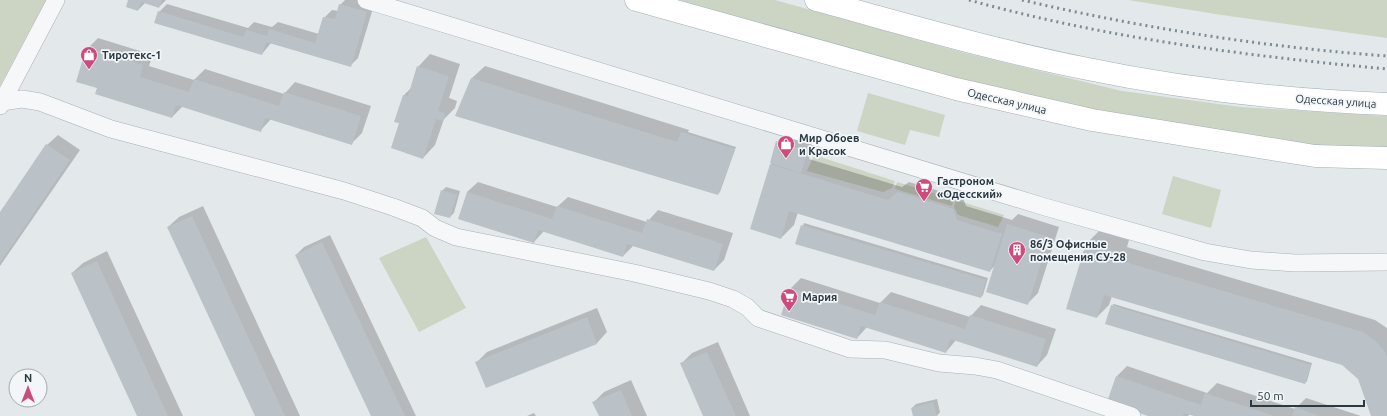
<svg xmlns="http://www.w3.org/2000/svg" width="1387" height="416" font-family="Ubuntu,sans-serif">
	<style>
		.green { fill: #ccd4c4 }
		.shadow { fill: #0003 }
		.building { fill: #bac2c8 }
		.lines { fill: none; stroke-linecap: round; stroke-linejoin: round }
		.minor-casing { stroke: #a8b0b5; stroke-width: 18 }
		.primary-casing { stroke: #a2afb6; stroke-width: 23 }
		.minor { stroke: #f5f7f9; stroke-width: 17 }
		.primary { stroke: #fff; stroke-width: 22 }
		.rail { stroke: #7c8b94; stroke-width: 3; stroke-dasharray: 2 4; stroke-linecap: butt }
		.labels { text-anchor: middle; stroke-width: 3.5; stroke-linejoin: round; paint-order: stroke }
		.poi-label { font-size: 11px; font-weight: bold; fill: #2b3943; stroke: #f2f6f8; text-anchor: start }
		.street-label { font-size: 11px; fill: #2b3943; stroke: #f2f6f8 }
	</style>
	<rect width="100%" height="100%" fill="#e3e8eb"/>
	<g class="green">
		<path d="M0,0h46l-46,86z"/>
		<path d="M679,0h96l190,53 157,38 119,16 146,9v36l-75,-3 -308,-55z"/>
		<path d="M1128,0h259v38l-165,-23z"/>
		<path d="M868,93l77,22 -6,22 -29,-7 -5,15 -48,-14z"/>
		<path d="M814,155l81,26 -3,7 -9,4 -76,-21z"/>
		<path d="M1173,176l48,14 -10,38 -49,-14z"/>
		<path d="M897,182l57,17 -2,7 -57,-17z"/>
		<path d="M956,200l48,15 -6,12 -40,-12 -4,-8z"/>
		<path d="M426,237l40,71 -47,24 -40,-74z"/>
	</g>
	<g class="shadow">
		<path d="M129,0h37l-7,7 -14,-4 -7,7z"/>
		<path d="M345,0h13l16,5 -16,53 -8,8 -79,-23 -9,11 -103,-42 8,-8 81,24 6,-6 18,5 6,-5 41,12 5,-16 8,-8 6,1 2,-6z"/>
		<path d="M98,38l55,17 -4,11 45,14 11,-11 79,25 11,-12 76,24 -9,27 -11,11 -80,-25 -10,11 -78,-24 -11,11 -74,-29 -11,-39z"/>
		<path d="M430,54l30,10 -11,34 8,3 -2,7 -11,11 -9,26 -12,13 -23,-35 -4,-1 8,-27 7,-7 7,-21z"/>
		<path d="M485,66l204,64 -1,2 48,15 -16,45 -2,2 -262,-79 16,-37z"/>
		<path d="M58,135l22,15 -80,116v-52l47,-69z"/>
		<path d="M783,136l30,8 -4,15 93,28 7,-5 54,16 3,8 46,14 6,-6 41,13 -21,66 -11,11 -32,-39 -5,6 -192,-59 -4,13 -13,13 -10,-73 6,-23z"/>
		<path d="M478,182l79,25 11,-10 79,25 11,-12 75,23 -9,27 -10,10 -81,-24 -10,10 -79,-25 -10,11 -67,-50z"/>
		<path d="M446,187l14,4 -6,22 -4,4 -8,-26z"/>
		<path d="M203,206l97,210h-44l-88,-189 11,-10z"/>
		<path d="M804,223l184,55 -5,17 -2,2 -184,-54z"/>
		<path d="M1099,231l30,9 -2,7 248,73 12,8v88h-15l-13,-38 -17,-14 -230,-68 -3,9 -12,12 -30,-9 20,-65z"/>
		<path d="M330,235l86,181h-44l-76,-161 8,-8z"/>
		<path d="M107,251l76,165h-45l-66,-143 11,-10z"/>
		<path d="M801,278l79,25 11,-11 79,25 11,-12 75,24 -9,26 -10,11 -81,-26 -10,12 -79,-25 -10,11 -75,-24 9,-26z"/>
		<path d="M1114,304l198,59 -5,18 -2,2 -193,-78z"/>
		<path d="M597,308l10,24 -10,11 -111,44 -9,-25 10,-10z"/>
		<path d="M718,342l32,74h-46l-23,-52 11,-11z"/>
		<path d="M1127,366l80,27 10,-10 78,26 11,-11 55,18h-164l-7,-2 -2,2h-38l-33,-40z"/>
		<path d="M631,380l16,36h-47l-6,-14 10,-10z"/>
		<path d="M937,399l3,13 -3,4h-23l-2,-8 4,-4z"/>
		<path d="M534,413l2,3h-9z"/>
	</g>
	<g class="building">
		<path d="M128,0h34l-3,8 -18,-6 -3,9 -12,-4z"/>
		<path d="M339,4l28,8 -16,55 -85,-25 -4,13 -108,-32 4,-12 85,26 3,-7 21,6 2,-7 46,14 8,-26 12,2z"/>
		<path d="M86,48l57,17 -3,12 49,15 5,-13 85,27 5,-14 77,24 -9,29 -87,-27 -4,14 -85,-27 -4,13 -77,-24 2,-6 -21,-6z"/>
		<path d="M417,66l32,10 -11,35 7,2 -2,8 -7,-2 -13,40 -32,-11 8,-25 -5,-1 9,-27 5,1z"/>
		<path d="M471,78l206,64 4,-10 54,17 -17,46 -263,-79z"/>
		<path d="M776,141l32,10 -7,22 -31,-10z"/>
		<path d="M46,144l24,16 -70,103v-51z"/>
		<path d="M770,164l118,36 10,-8 55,17 4,11 45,14 -12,38 -201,-61 -8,28 -31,-10z"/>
		<path d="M441,190l16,5 -7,23 -16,-4z"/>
		<path d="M467,192l85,27 5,-13 85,27 5,-14 76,25 -9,27 -87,-27 -4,13 -85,-27 -4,13 -76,-24z"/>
		<path d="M192,216l93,200h-30l-88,-189z"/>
		<path d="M1007,224l42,13 -21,68 -42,-13z"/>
		<path d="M801,225l185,55 -5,18 -186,-54z"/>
		<path d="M322,242l83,174h-34l-76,-161z"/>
		<path d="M1086,243l32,9 -3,7 248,73 13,9 9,11 2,5v59h-16l-13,-37 -16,-14 -238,-70 -7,23 -31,-9z"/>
		<path d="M97,261l71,155h-31l-66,-143z"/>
		<path d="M790,288l85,27 5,-13 85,27 5,-14 76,24 -9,28 -87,-28 -4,14 -85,-27 -4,13 -76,-24z"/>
		<path d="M1111,305l200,60 -6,19 -200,-60z"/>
		<path d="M587,317l10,27 -111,44 -11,-26z"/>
		<path d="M707,352l29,64h-33l-23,-53z"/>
		<path d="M1116,376l85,29 4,-12 69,23h-80l-10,-3 -1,3h-35l-41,-14z"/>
		<path d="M621,390l11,26h-33l-7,-14z"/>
		<path d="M933,402l4,14h-24l-2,-8z"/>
		<path d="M1295,407l25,9h-28z"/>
	</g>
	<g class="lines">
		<defs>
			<g id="minor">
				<path d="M366,0l679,207 160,45 46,8 44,3 92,-1"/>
				<path d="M2,102l20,-3 18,3 71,27 233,62 49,16 29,11 13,10 21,9 178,36 75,18 24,8 14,8 11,11 92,31 35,1 54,13 36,3 22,4 135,46"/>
				<path d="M0,106l56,-106"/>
			</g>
			<g id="primary">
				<path d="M636,0l320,89 136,31 223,36 72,2"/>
				<path d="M816,0c89,24 177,50 267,68 100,21 202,32 304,36"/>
			</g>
		</defs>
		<use href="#minor" class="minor-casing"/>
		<use href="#primary" class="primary-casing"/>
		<use href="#minor" class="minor"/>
		<use href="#primary" class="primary"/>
		<g class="rail">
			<path d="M969,0c136,38 278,56 418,69"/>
			<path d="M1022,0c120,28 242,47 365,56"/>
		</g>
	</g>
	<defs>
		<symbol id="shop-pin" viewBox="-11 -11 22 30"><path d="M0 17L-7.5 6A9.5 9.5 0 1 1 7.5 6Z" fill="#cd4b7d" stroke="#f2f6f8"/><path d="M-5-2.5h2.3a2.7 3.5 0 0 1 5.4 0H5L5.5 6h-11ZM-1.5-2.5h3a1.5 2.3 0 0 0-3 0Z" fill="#fff"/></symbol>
		<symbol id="supermarket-pin" viewBox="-11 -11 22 30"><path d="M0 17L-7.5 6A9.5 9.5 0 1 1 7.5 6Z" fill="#cd4b7d" stroke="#f2f6f8"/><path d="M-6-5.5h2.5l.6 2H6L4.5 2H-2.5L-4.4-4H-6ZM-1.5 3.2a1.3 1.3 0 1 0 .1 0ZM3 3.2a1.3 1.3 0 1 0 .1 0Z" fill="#fff"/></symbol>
		<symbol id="building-pin" viewBox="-11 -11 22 30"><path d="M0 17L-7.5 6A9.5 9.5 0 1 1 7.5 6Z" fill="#cd4b7d" stroke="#f2f6f8"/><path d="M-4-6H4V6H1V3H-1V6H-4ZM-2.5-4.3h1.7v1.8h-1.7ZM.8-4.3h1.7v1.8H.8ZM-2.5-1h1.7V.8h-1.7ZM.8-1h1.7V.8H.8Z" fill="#fff"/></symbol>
	</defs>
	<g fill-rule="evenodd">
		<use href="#shop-pin" x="79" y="45" width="20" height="27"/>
		<use href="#shop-pin" x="776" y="134" width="20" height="27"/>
		<use href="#supermarket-pin" x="914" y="177" width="20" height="27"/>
		<use href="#building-pin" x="1007" y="240" width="20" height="27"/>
		<use href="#supermarket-pin" x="779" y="287" width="20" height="27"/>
	</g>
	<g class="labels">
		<g class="poi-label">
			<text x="102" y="59">Тиротекс-1</text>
			<text x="799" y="142">Мир Обоев<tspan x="799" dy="13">и Красок</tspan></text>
			<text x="937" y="185">Гастроном<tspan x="937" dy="13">«Одесский»</tspan></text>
			<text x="1030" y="248">86/3 Офисные<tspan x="1030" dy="13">помещения СУ-28</tspan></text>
			<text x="802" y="301">Мария</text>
		</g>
		<g class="street-label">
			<text transform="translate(1007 101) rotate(13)" y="4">Одесская улица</text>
			<text transform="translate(1336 101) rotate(4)" y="4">Одесская улица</text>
		</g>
	</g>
	<g transform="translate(28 388)"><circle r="19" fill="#f2f6f8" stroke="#a2aab0"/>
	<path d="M0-3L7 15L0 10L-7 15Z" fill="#cd4b7d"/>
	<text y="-6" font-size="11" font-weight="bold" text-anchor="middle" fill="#2b3943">N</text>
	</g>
	<path d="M1251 400v6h113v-6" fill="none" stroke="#2b3943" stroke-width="2"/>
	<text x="1257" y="400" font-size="12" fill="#2b3943" stroke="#f2f6f8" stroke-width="3" paint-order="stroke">50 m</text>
</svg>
